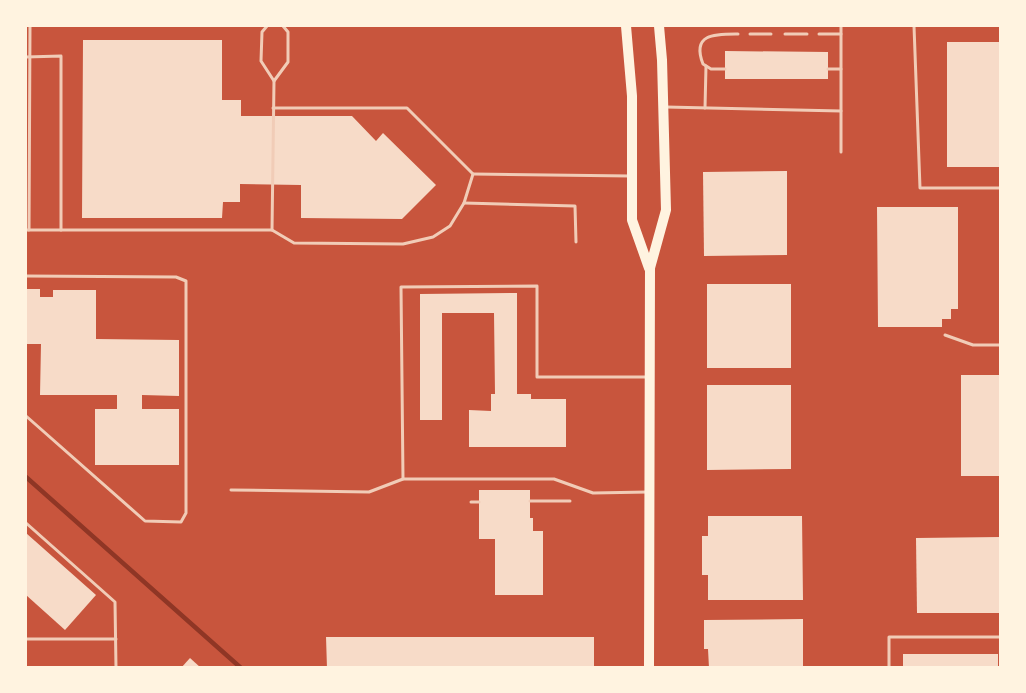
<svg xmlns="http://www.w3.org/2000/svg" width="1026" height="693" font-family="Signika,sans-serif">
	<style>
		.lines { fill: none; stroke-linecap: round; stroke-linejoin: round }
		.stream { stroke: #8f3625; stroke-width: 4.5 }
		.building { fill: #f7dbc8 }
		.service { stroke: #f1ccb7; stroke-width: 3 }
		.primary { stroke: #fff3e0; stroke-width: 10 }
	</style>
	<rect width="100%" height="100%" fill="#c8553d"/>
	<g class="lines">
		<path class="stream" d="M26,477l215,191"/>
	</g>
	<g class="building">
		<path d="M83,40h139v60h19v16h111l24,25 7,-8 53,52 -34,34 -101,-1v-33l-61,-1v18h-17l-1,16h-140z"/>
		<rect x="947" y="42" width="53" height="125"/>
		<path d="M725,51l103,1v27h-103z"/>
		<path d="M787,171v84l-83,1 -1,-84z"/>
		<path d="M877,207h81v102h-7v10h-9v8h-64z"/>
		<rect x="707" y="284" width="84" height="84"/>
		<path d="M26,289h14v8h13v-7h43v49l83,1v56l-37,-1v14h37v56h-84v-56h22v-14h-77l1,-51h-15z"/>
		<path d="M517,293v101h14v5h35v48h-97v-37l22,1v-17h4l-1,-81h-52v107h-22v-126z"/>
		<rect x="961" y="375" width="39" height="101"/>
		<path d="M707,385h84v84l-84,1z"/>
		<path d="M479,490h51v28h3v13h10v64h-48v-56h-16z"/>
		<path d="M708,516h94l1,84h-95v-25h-6v-39h6z"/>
		<path d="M26,533l70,62 -31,35 -39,-35z"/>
		<path d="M1000,537v76h-83l-1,-75z"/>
		<path d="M803,619v49h-94l-1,-19h-4v-29z"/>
		<path d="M326,637h268v31h-267z"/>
		<rect x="903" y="654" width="95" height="14"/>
		<path d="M190,658l11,10h-20z"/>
	</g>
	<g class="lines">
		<g class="service">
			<path d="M267,26l-5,6 -1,29 13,20"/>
			<path d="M914,26l6,162h80"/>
			<path d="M750,34h21"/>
			<path d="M785,34h22"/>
			<path d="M819,34h22"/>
			<path d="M26,57l35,-1v174"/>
			<path d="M725,69h-14l-8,-5c-12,-31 13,-30 35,-30"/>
			<path d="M828,69h13"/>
			<path d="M666,107l175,4"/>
			<path d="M705,108l1,-42"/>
			<path d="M841,152v-126"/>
			<path d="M473,174l157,2"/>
			<path d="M464,203l111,3 1,36"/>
			<path d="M26,230h3l1,-204"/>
			<path d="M29,230h243l22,13 109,1 30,-7 17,-11 14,-23 9,-29 -66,-66h-134"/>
			<path d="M272,230l2,-149 14,-19v-30l-5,-6"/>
			<path d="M26,276l150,1 10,4v232l-5,9 -36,-1 -119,-105"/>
			<path d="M945,335l28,10h27"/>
			<path d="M403,479l-2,-192 136,-1v91h111"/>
			<path d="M231,490l138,2 34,-13h151l39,14 55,-1"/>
			<path d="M530,501h40"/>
			<path d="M471,502h8"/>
			<path d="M26,523l89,79 1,66"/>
			<path d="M26,639h90"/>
			<path d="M889,668v-31h111"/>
		</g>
		<g class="primary">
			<path d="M626,26l6,70v124l17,48"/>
			<path d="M649,668l1,-400 16,-58 -4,-150 -3,-34"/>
		</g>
	</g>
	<rect width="1026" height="693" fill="none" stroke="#fff3e0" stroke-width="54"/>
</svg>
